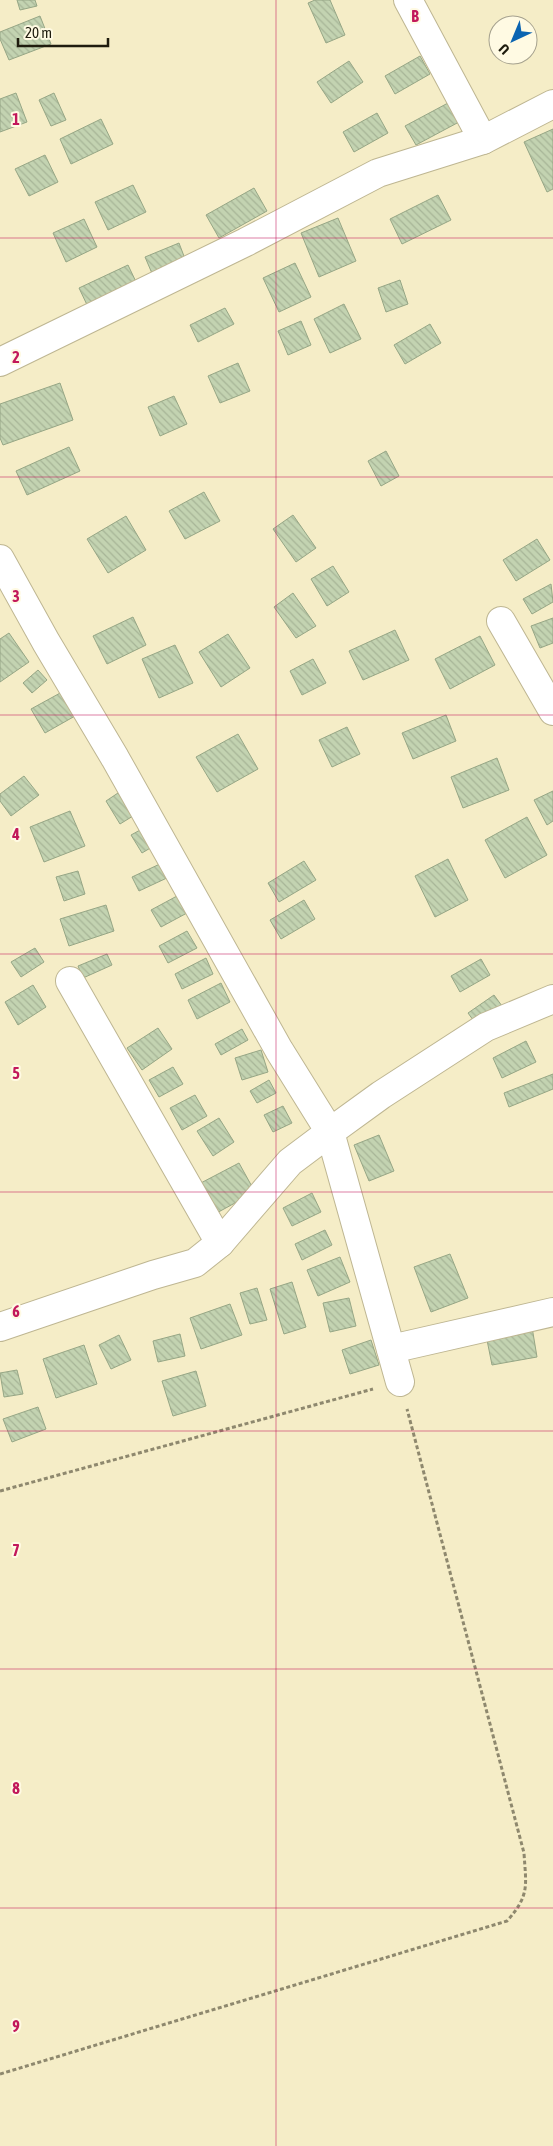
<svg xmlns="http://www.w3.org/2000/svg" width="553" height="2146" font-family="'Asap Condensed',sans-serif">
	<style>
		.building { fill: url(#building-back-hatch); stroke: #96a685 }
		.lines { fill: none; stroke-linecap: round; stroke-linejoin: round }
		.minor-casing { stroke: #beb692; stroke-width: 30 }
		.path { stroke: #8e886e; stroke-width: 3; stroke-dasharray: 4 2.5; stroke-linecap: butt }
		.minor { stroke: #fff; stroke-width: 28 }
		.grid { fill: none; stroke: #c2185b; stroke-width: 1; stroke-opacity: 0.55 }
		.grid-label { font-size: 16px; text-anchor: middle; font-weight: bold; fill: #c2185b; stroke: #fffae3; stroke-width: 4; stroke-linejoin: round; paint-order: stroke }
	</style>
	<defs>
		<pattern id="building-back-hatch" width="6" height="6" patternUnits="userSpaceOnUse" patternTransform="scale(1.25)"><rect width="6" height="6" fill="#c3d3b1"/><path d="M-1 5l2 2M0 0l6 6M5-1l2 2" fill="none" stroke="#a7b597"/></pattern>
	</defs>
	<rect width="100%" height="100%" fill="#f5edc7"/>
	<g class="building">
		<path d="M17,0h18l2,6 -17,4z"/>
		<path d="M315,0h15l15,35 -19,8 -18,-40z"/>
		<path d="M40,16l11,28 -42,16 -9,-21v-7z"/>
		<path d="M420,56l10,18 -35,20 -10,-18z"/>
		<path d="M349,61l14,21 -32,21 -14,-21z"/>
		<path d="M16,93l11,29 -27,10v-33z"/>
		<path d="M54,93l12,27 -15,6 -12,-26z"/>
		<path d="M448,103l11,19 -43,23 -11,-19z"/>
		<path d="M377,113l11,20 -34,19 -11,-20z"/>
		<path d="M101,119l12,25 -42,20 -11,-25z"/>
		<path d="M553,129v60l-6,3 -23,-50z"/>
		<path d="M45,155l13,27 -29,14 -14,-27z"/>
		<path d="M133,185l13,27 -38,18 -13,-28z"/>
		<path d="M254,188l13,23 -48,27 -13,-23z"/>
		<path d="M438,195l13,25 -49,24 -12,-25z"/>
		<path d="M338,218l18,43 -37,16 -18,-44z"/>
		<path d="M84,219l13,28 -31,15 -13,-29z"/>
		<path d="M179,243l8,21 -33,14 -9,-21z"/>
		<path d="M295,263l16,34 -32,15 -16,-34z"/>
		<path d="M128,265l10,21 -49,23 -10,-21z"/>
		<path d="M400,280l8,24 -22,8 -8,-24z"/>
		<path d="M344,304l17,35 -31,14 -16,-34z"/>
		<path d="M225,308l9,16 -36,18 -8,-17z"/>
		<path d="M301,321l10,24 -23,10 -10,-24z"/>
		<path d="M430,324l11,19 -36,21 -11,-19z"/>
		<path d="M238,363l12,28 -30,12 -12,-27z"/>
		<path d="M60,383l13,37 -70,25 -3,-7v-34z"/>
		<path d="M174,396l13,28 -27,12 -12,-29z"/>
		<path d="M69,447l11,24 -53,24 -11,-24z"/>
		<path d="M386,451l13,25 -18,10 -13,-25z"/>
		<path d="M204,492l16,29 -35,18 -16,-28z"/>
		<path d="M293,515l23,33 -20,14 -23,-33z"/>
		<path d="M126,516l20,34 -38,23 -21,-34z"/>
		<path d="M537,539l13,21 -34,21 -13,-21z"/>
		<path d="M333,566l16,26 -22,14 -16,-27z"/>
		<path d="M551,584l2,18 -21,12 -9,-15z"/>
		<path d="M293,593l23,33 -20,12 -22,-31z"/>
		<path d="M133,617l13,28 -39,19 -14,-28z"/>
		<path d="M553,618v25l-13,5 -9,-22z"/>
		<path d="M395,630l14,30 -46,20 -14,-29z"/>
		<path d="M9,633l20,29 -29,20v-43z"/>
		<path d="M228,634l22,34 -29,19 -22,-35z"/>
		<path d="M480,636l15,29 -45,24 -15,-30z"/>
		<path d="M175,645l18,38 -34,15 -17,-39z"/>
		<path d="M313,659l13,24 -24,12 -12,-24z"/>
		<path d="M38,670l9,10 -15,13 -9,-10z"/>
		<path d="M62,692l13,24 -30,17 -14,-24z"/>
		<path d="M446,715l10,26 -43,18 -11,-26z"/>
		<path d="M347,727l13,27 -28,13 -13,-27z"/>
		<path d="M238,734l20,35 -41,23 -21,-35z"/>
		<path d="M497,758l12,32 -46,18 -12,-31z"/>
		<path d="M24,776l15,19 -28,21 -11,-15v-7z"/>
		<path d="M553,791v30l-6,4 -13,-25z"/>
		<path d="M118,793l15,23 -13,8 -14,-23z"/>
		<path d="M70,811l15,35 -41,16 -14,-35z"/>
		<path d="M527,817l20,38 -42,23 -20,-38z"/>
		<path d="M142,829l10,18 -10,6 -11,-18z"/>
		<path d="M448,859l20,41 -33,17 -20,-41z"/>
		<path d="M304,861l12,19 -37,22 -11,-19z"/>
		<path d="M162,863l7,14 -30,14 -7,-14z"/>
		<path d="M78,871l7,23 -21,7 -8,-24z"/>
		<path d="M177,896l10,17 -26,14 -10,-17z"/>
		<path d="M304,900l11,19 -34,20 -11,-19z"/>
		<path d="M106,905l8,26 -45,15 -9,-27z"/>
		<path d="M187,931l10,17 -29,15 -9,-17z"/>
		<path d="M35,948l9,14 -23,15 -10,-15z"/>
		<path d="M107,954l5,11 -29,13 -5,-12z"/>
		<path d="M206,958l7,16 -31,15 -7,-15z"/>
		<path d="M481,959l9,16 -30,17 -9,-16z"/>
		<path d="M221,983l9,19 -33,17 -9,-19z"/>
		<path d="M33,985l13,22 -28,18 -13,-23z"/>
		<path d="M494,995l8,11 -26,18 -8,-11z"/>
		<path d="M158,1028l14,21 -30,21 -15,-22z"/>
		<path d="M242,1029l6,11 -27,15 -6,-11z"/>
		<path d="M526,1041l10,21 -34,16 -9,-20z"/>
		<path d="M261,1050l7,22 -26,8 -7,-22z"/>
		<path d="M173,1067l10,17 -24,13 -10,-17z"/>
		<path d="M553,1074v15l-44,18 -5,-14z"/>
		<path d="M269,1080l7,13 -19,10 -7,-12z"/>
		<path d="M195,1095l12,21 -25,14 -12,-22z"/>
		<path d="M283,1106l9,17 -19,9 -9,-17z"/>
		<path d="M219,1118l15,24 -21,14 -16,-25z"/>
		<path d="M379,1135l15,36 -25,10 -15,-36z"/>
		<path d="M239,1163l16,29 -42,23 -16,-30z"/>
		<path d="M312,1193l9,19 -29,14 -9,-18z"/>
		<path d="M325,1230l7,15 -30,15 -7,-16z"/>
		<path d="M450,1254l18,44 -37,14 -17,-45z"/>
		<path d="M340,1257l10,25 -32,14 -11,-26z"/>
		<path d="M292,1282l14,45 -22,7 -14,-45z"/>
		<path d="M257,1288l10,32 -17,4 -10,-31z"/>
		<path d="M349,1298l7,28 -26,6 -7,-29z"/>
		<path d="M230,1304l12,31 -41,14 -11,-31z"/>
		<path d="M532,1327l5,30 -45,8 -6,-30z"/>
		<path d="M180,1334l5,22 -27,6 -5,-21z"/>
		<path d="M119,1335l12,25 -20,9 -12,-24z"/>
		<path d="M371,1340l8,25 -29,9 -8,-24z"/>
		<path d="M84,1345l13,39 -41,14 -13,-39z"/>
		<path d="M17,1370l6,24 -19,3 -4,-24z"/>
		<path d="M196,1371l10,35 -33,10 -11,-35z"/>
		<path d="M38,1407l8,22 -34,13 -9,-23z"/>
	</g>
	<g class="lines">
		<defs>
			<g id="minor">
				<path d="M408,0l75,140"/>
				<path d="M0,362l246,-120 132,-69 105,-33 70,-36"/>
				<path d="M0,559l46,83 69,116 164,292 51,82 70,250"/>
				<path d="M501,621l52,90"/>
				<path d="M70,981l150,262"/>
				<path d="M0,1327l153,-52 42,-12 25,-20 70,-81 40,-30 51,-37 105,-68 67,-28"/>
				<path d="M391,1349l162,-37"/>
			</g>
		</defs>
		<use href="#minor" class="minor-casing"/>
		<g class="path">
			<path d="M0,1491l373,-102"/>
			<path d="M0,2074l507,-153c23,-26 19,-35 17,-68l-117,-444"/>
		</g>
		<use href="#minor" class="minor"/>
	</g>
	<path class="grid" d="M276,0v2146M0,238h553M0,477h553M0,715h553M0,954h553M0,1192h553M0,1431h553M0,1669h553M0,1908h553"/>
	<g class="grid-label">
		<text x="415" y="22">B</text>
		<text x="16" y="125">1</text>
		<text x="16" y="363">2</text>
		<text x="16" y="602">3</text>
		<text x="16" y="840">4</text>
		<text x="16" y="1079">5</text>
		<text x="16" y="1317">6</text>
		<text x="16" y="1556">7</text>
		<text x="16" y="1794">8</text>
		<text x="16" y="2032">9</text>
	</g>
	<g transform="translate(513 40) rotate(224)"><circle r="24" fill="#fffae3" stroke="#a5a18e"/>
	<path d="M0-4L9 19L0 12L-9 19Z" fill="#0b64b1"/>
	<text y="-8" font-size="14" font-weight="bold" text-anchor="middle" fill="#1f1c0e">U</text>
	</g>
	<path d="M18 38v8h90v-8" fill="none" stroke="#1f1c0e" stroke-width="2.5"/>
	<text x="25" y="38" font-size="15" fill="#1f1c0e" stroke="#fffae3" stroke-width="4" paint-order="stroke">20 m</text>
</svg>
